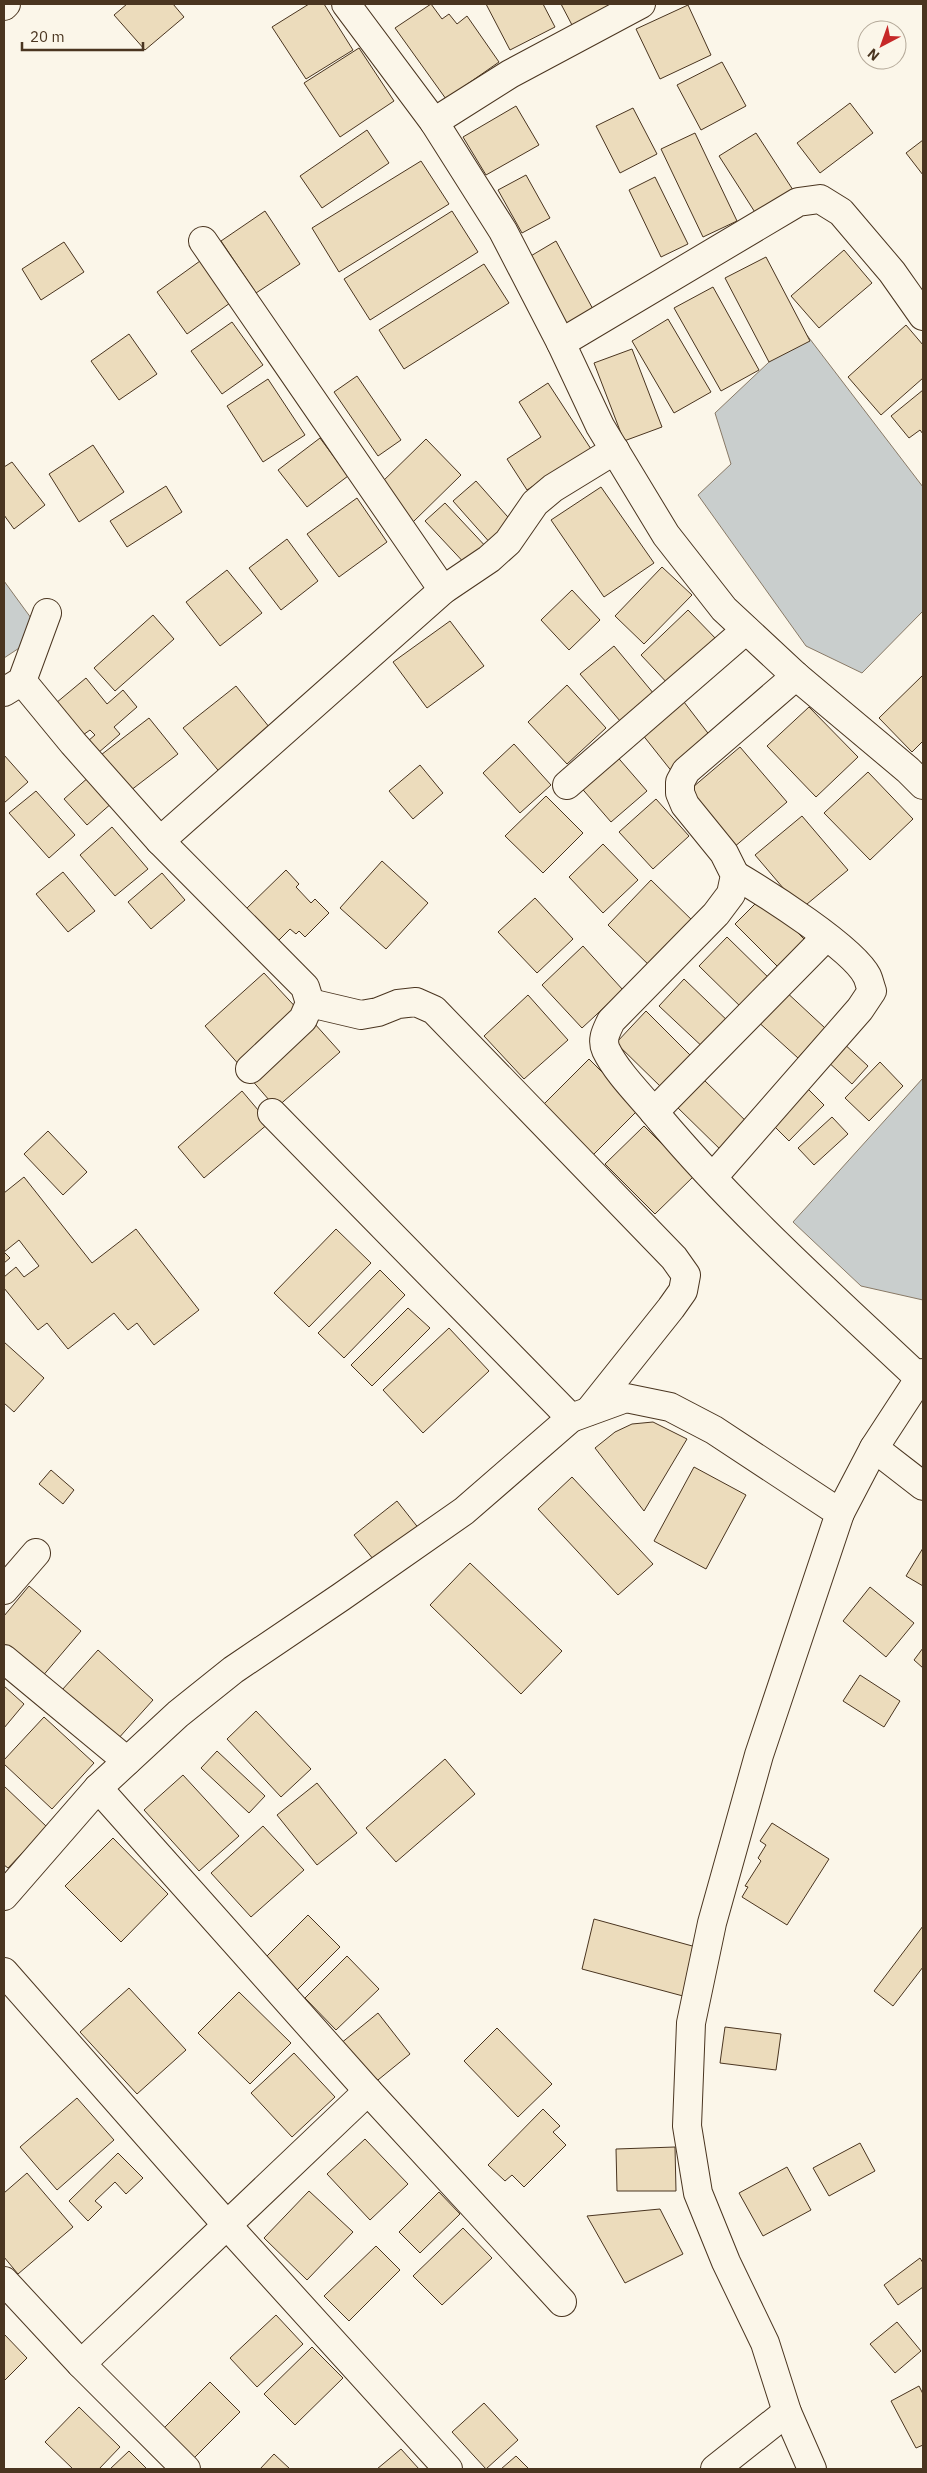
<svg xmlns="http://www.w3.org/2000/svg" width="927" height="2473" font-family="'IBM Plex Sans',sans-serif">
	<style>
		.water { fill: #c9cecd; stroke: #887966 }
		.building { fill: #ecdcbc; stroke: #4a3520 }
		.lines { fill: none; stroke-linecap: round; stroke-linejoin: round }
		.street-casing { stroke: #4a3520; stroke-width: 30 }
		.street { stroke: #fbf6e9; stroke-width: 28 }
	</style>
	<rect width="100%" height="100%" fill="#fbf6e9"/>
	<g class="water">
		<path d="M803,330l120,157v124l-61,62 -56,-27 -108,-151 33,-31 -16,-51z"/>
		<path d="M4,581l38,52 -38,25z"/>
		<path d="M923,1078v222l-62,-14 -68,-64z"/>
	</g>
	<g class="building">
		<path d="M127,4h46l11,13 -39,33 -31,-35z"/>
		<path d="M309,4h15l29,46 -47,29 -34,-52z"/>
		<path d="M431,4l11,15 7,-5 8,10 10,-8 32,46 -53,37 -51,-71z"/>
		<path d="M486,4h57l12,23 -45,23z"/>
		<path d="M561,4h52l-41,21z"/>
		<path d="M688,5l23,50 -51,24 -24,-50z"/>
		<path d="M359,48l35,53 -54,36 -36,-54z"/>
		<path d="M722,62l24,44 -45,24 -24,-45z"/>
		<path d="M850,103l23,30 -53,40 -23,-30z"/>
		<path d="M516,106l23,39 -53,30 -23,-38z"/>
		<path d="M633,108l24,46 -37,19 -24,-47z"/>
		<path d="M367,130l22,33 -67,45 -22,-32z"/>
		<path d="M695,133l42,88 -34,16 -42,-88z"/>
		<path d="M756,133l39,60 -37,24 -39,-61z"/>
		<path d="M923,140v35l-17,-22z"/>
		<path d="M421,161l28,43 -110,68 -27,-44z"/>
		<path d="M526,175l24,43 -28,15 -24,-43z"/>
		<path d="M655,177l33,67 -27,13 -32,-67z"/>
		<path d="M265,211l35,53 -44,29 -35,-52z"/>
		<path d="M452,211l26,41 -108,68 -26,-41z"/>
		<path d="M556,241l38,70 -31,18 -39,-69z"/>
		<path d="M64,242l20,30 -43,28 -19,-31z"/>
		<path d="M844,250l28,33 -53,45 -28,-32z"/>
		<path d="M766,257l44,84 -41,21 -44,-84z"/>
		<path d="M200,261l30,42 -43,31 -30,-42z"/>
		<path d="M484,264l25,39 -105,66 -25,-39z"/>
		<path d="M713,287l46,83 -38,21 -47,-83z"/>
		<path d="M668,319l43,73 -37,21 -42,-72z"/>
		<path d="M232,322l31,43 -41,29 -31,-43z"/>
		<path d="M906,325l17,20v33l-42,37 -33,-38z"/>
		<path d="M129,334l28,40 -38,26 -28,-39z"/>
		<path d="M632,349l30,78 -38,14 -30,-78z"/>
		<path d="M357,376l44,64 -23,16 -44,-64z"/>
		<path d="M268,379l37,56 -42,27 -36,-56z"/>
		<path d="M548,383l43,66 -64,41 -20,-31 34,-22 -22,-35z"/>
		<path d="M923,390v44l-3,-4 -11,8 -18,-22z"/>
		<path d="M320,438l28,38 -41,31 -29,-37z"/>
		<path d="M426,439l35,36 -48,47 -35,-36z"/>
		<path d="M93,445l31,47 -45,30 -30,-48z"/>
		<path d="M12,462l33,43 -31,24 -10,-14v-48z"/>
		<path d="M476,481l39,44 -23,20 -39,-44z"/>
		<path d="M166,486l16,26 -55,35 -17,-26z"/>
		<path d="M601,487l53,76 -50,34 -53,-77z"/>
		<path d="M357,498l30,44 -48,35 -32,-43z"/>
		<path d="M445,503l44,47 -20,18 -44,-47z"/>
		<path d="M287,539l31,42 -37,29 -32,-42z"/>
		<path d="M662,567l30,28 -48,49 -29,-28z"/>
		<path d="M227,570l35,43 -42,33 -34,-44z"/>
		<path d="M572,590l28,30 -31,30 -28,-30z"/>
		<path d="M688,610l30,31 -48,45 -29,-31z"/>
		<path d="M153,615l21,24 -59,52 -21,-23z"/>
		<path d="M450,621l34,45 -57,42 -34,-46z"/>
		<path d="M614,646l45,54 -33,28 -46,-54z"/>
		<path d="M923,675v66l-11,11 -33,-34z"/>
		<path d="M86,678l21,26 16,-14 14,17 -23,20 6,7 -22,19 -10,-12 7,-6 -5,-5 -7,5 -27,-32z"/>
		<path d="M567,685l39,43 -39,36 -39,-42z"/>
		<path d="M236,686l38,47 -52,42 -39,-47z"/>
		<path d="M684,702l30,39 -41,32 -31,-39z"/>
		<path d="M809,707l49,50 -42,40 -49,-51z"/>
		<path d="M149,718l29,36 -52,40 -29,-36z"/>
		<path d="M514,744l37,41 -31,28 -37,-40z"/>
		<path d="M740,747l47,55 -54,46 -47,-55z"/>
		<path d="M614,753l33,38 -36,31 -33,-38z"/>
		<path d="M4,755l24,27 -24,21z"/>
		<path d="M420,765l23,28 -30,26 -24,-28z"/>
		<path d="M868,772l45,47 -43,41 -46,-47z"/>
		<path d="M90,776l23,26 -26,23 -23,-26z"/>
		<path d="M36,791l39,44 -26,23 -40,-45z"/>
		<path d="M546,796l37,37 -40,40 -38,-37z"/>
		<path d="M656,799l33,37 -36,33 -34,-37z"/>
		<path d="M802,816l46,54 -47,39 -46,-54z"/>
		<path d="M112,827l36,42 -33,27 -35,-41z"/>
		<path d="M603,844l35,36 -35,33 -34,-36z"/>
		<path d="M382,861l46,42 -42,46 -46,-41z"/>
		<path d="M286,870l13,14 -3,3 15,16 4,-4 14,14 -24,24 -6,-6 -3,3 -6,-5 -13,13 -33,-31z"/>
		<path d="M63,872l32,39 -27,21 -32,-38z"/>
		<path d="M162,873l23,27 -34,29 -23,-27z"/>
		<path d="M651,880l47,46 -43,45 -47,-46z"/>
		<path d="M762,897l49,49 -27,27 -49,-49z"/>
		<path d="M535,898l38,41 -36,34 -39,-41z"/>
		<path d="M727,937l47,46 -28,29 -47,-46z"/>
		<path d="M583,946l40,44 -41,38 -40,-43z"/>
		<path d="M264,973l37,40 -60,54 -36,-41z"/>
		<path d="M684,979l48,46 -25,26 -48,-45z"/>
		<path d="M783,989l42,39 -27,30 -43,-39z"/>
		<path d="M528,995l40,45 -44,39 -40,-43z"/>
		<path d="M646,1011l47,47 -30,31 -47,-46z"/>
		<path d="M314,1023l26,29 -64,56 -26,-30z"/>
		<path d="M841,1041l27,25 -16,18 -27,-25z"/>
		<path d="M589,1059l50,50 -49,49 -50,-50z"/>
		<path d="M880,1062l23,24 -34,35 -24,-23z"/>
		<path d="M702,1078l51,50 -27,27 -51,-50z"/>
		<path d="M806,1087l18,18 -35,36 -18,-18z"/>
		<path d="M242,1091l27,32 -65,55 -26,-31z"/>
		<path d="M832,1117l16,17 -34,31 -16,-17z"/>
		<path d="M644,1126l50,50 -39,38 -50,-50z"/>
		<path d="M48,1131l39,41 -24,23 -39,-41z"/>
		<path d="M24,1177l68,86 44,-34 63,81 -45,35 -17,-22 -9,7 -14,-17 -46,36 -21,-26 -9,7 -34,-42v-11l12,-10 8,10 15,-11 -20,-26 -15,12 6,6 -6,5v-70z"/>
		<path d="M336,1229l35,34 -62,64 -35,-34z"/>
		<path d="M380,1270l25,25 -61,63 -26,-25z"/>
		<path d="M408,1308l22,20 -58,58 -21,-21z"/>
		<path d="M449,1328l40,43 -66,62 -40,-43z"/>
		<path d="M4,1342l40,36 -30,34 -10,-9z"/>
		<path d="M653,1422l34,17 -43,72 -49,-63 20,-16 17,-8z"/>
		<path d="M694,1467l52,28 -40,74 -52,-28z"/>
		<path d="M51,1470l23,20 -11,14 -24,-20z"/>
		<path d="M572,1477l81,87 -35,31 -80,-86z"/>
		<path d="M397,1501l23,29 -43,34 -23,-29z"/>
		<path d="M923,1548v38l-17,-10z"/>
		<path d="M470,1563l92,88 -41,43 -91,-89z"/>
		<path d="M29,1586l52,45 -40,47 -37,-33v-29z"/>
		<path d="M870,1587l44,36 -28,34 -43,-36z"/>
		<path d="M923,1648v20l-9,-8z"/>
		<path d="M98,1650l55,50 -36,40 -55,-50z"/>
		<path d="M860,1675l40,26 -16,26 -41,-26z"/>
		<path d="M4,1686l20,18 -20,24z"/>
		<path d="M256,1711l55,58 -30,28 -54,-58z"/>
		<path d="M44,1717l50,46 -42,46 -48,-45v-4z"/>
		<path d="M217,1751l48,45 -16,17 -48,-45z"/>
		<path d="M445,1759l30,35 -79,68 -30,-34z"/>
		<path d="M183,1775l56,61 -40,35 -55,-61z"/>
		<path d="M317,1783l40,50 -40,32 -40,-50z"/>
		<path d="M4,1786l43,41 -39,41 -4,-3z"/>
		<path d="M772,1823l57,36 -42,66 -45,-28 6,-10 -3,-1 16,-25 -3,-3 8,-13 -6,-4z"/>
		<path d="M263,1826l41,44 -53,47 -40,-44z"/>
		<path d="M113,1838l55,56 -47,48 -56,-56z"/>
		<path d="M308,1915l32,32 -45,45 -32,-32z"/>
		<path d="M594,1919l102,28 -13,49 -101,-27z"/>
		<path d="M923,1926v41l-30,39 -19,-15z"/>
		<path d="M347,1956l32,33 -43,41 -31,-32z"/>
		<path d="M129,1988l57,62 -49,44 -57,-62z"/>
		<path d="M239,1992l52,51 -41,41 -52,-51z"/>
		<path d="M378,2013l32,41 -37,30 -33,-40z"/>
		<path d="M725,2027l56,7 -5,36 -56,-7z"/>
		<path d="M497,2028l55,56 -34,33 -54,-56z"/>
		<path d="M294,2053l41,44 -43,40 -41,-44z"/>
		<path d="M77,2098l37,42 -57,50 -37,-43z"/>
		<path d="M543,2109l17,17 -7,6 13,13 -42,42 -12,-12 -7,6 -17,-16z"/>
		<path d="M365,2139l43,45 -38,36 -43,-46z"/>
		<path d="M860,2143l15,28 -46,25 -16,-28z"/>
		<path d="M675,2147l1,44h-59l-1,-42z"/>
		<path d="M118,2153l25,25 -17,16 -11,-12 -20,19 7,6 -14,14 -19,-20z"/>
		<path d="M787,2167l24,43 -48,26 -24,-43z"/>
		<path d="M27,2173l46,54 -55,47 -14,-17v-64z"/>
		<path d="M309,2191l44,41 -46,48 -43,-42z"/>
		<path d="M439,2192l21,22 -40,39 -21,-21z"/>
		<path d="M660,2209l23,45 -58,29 -38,-67z"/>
		<path d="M463,2228l29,30 -50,47 -29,-29z"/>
		<path d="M376,2246l24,24 -51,51 -25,-25z"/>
		<path d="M920,2258l3,5v24l-25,18 -14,-20z"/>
		<path d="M276,2315l27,29 -46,43 -27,-29z"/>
		<path d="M897,2322l24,29 -26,22 -25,-29z"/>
		<path d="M4,2334l23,24 -23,23z"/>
		<path d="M312,2347l31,31 -48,47 -31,-31z"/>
		<path d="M210,2382l30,30 -47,47 -30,-30z"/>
		<path d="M919,2386l4,8v51l-7,3 -25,-47z"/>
		<path d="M484,2403l34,37 -32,29 -34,-37z"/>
		<path d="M79,2407l41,40 -21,22h-26l-28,-27z"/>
		<path d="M401,2449l18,20h-42z"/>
		<path d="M129,2451l18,18h-37z"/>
		<path d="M274,2454l16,15h-30z"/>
		<path d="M516,2456l13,13h-28z"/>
	</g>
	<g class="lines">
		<defs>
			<g id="street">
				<path d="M346,4l88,118 69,109 58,112 39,83 66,109 58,74 72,67 112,94 15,15"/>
				<path d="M4,6l2,-2"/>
				<path d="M434,122l76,-48 131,-70"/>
				<path d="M203,241l240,349"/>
				<path d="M561,343l237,-141 22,-3 21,13 51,60 31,44"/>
				<path d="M796,676l-110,95 -6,11v11l5,12 39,48 11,22 -4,19 -15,20 -105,107c-4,9 -10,18 -5,29 11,23 37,48 53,68 79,94 171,176 260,260"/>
				<path d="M22,681l51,62 87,98 145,146 5,16 -7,16 -53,50"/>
				<path d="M4,692l18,-11 25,-68"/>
				<path d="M567,785l179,-155"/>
				<path d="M160,841l283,-251 46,-31 19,-17 27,-39 18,-15 62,-38"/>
				<path d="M310,1003l51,12 17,-3 20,-8 18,-2 18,8 240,248 12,17 -3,16 -12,17 -82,103"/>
				<path d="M654,1112l172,-175"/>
				<path d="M272,1113l299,305"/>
				<path d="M713,1177l147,-168 12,-18c-2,-5 -3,-11 -5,-15 -14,-28 -103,-84 -132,-101"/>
				<path d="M874,1448l49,38"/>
				<path d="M840,1513l34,-65 49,-75"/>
				<path d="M4,1590l32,-37"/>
				<path d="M4,1659l123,102"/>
				<path d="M98,1788l270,303 194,211"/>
				<path d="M4,1896l94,-108 80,-74 55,-44 108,-73 123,-86 107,-93 55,-20 44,9 44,23 126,83 -81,242 -47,168 -21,100 -4,103 11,67 28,69 39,81 22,69 25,57"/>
				<path d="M4,1972l222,252 222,245"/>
				<path d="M4,2281l77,83 105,105"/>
				<path d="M81,2364l287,-273"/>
				<path d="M715,2469l72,-57"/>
			</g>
		</defs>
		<use href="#street" class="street-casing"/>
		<use href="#street" class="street"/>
	</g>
	<rect width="927" height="2473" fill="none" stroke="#4a3520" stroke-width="10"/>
	<g transform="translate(882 45) rotate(221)"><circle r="24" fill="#fbf6e9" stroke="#b4a999"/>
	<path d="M0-4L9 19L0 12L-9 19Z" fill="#c62828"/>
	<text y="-8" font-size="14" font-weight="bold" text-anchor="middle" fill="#4a3520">N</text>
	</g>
	<path d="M22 42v8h121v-8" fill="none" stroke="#4a3520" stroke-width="2.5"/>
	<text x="30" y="42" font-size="15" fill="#4a3520" stroke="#fbf6e9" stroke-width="4" paint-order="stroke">20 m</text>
</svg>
